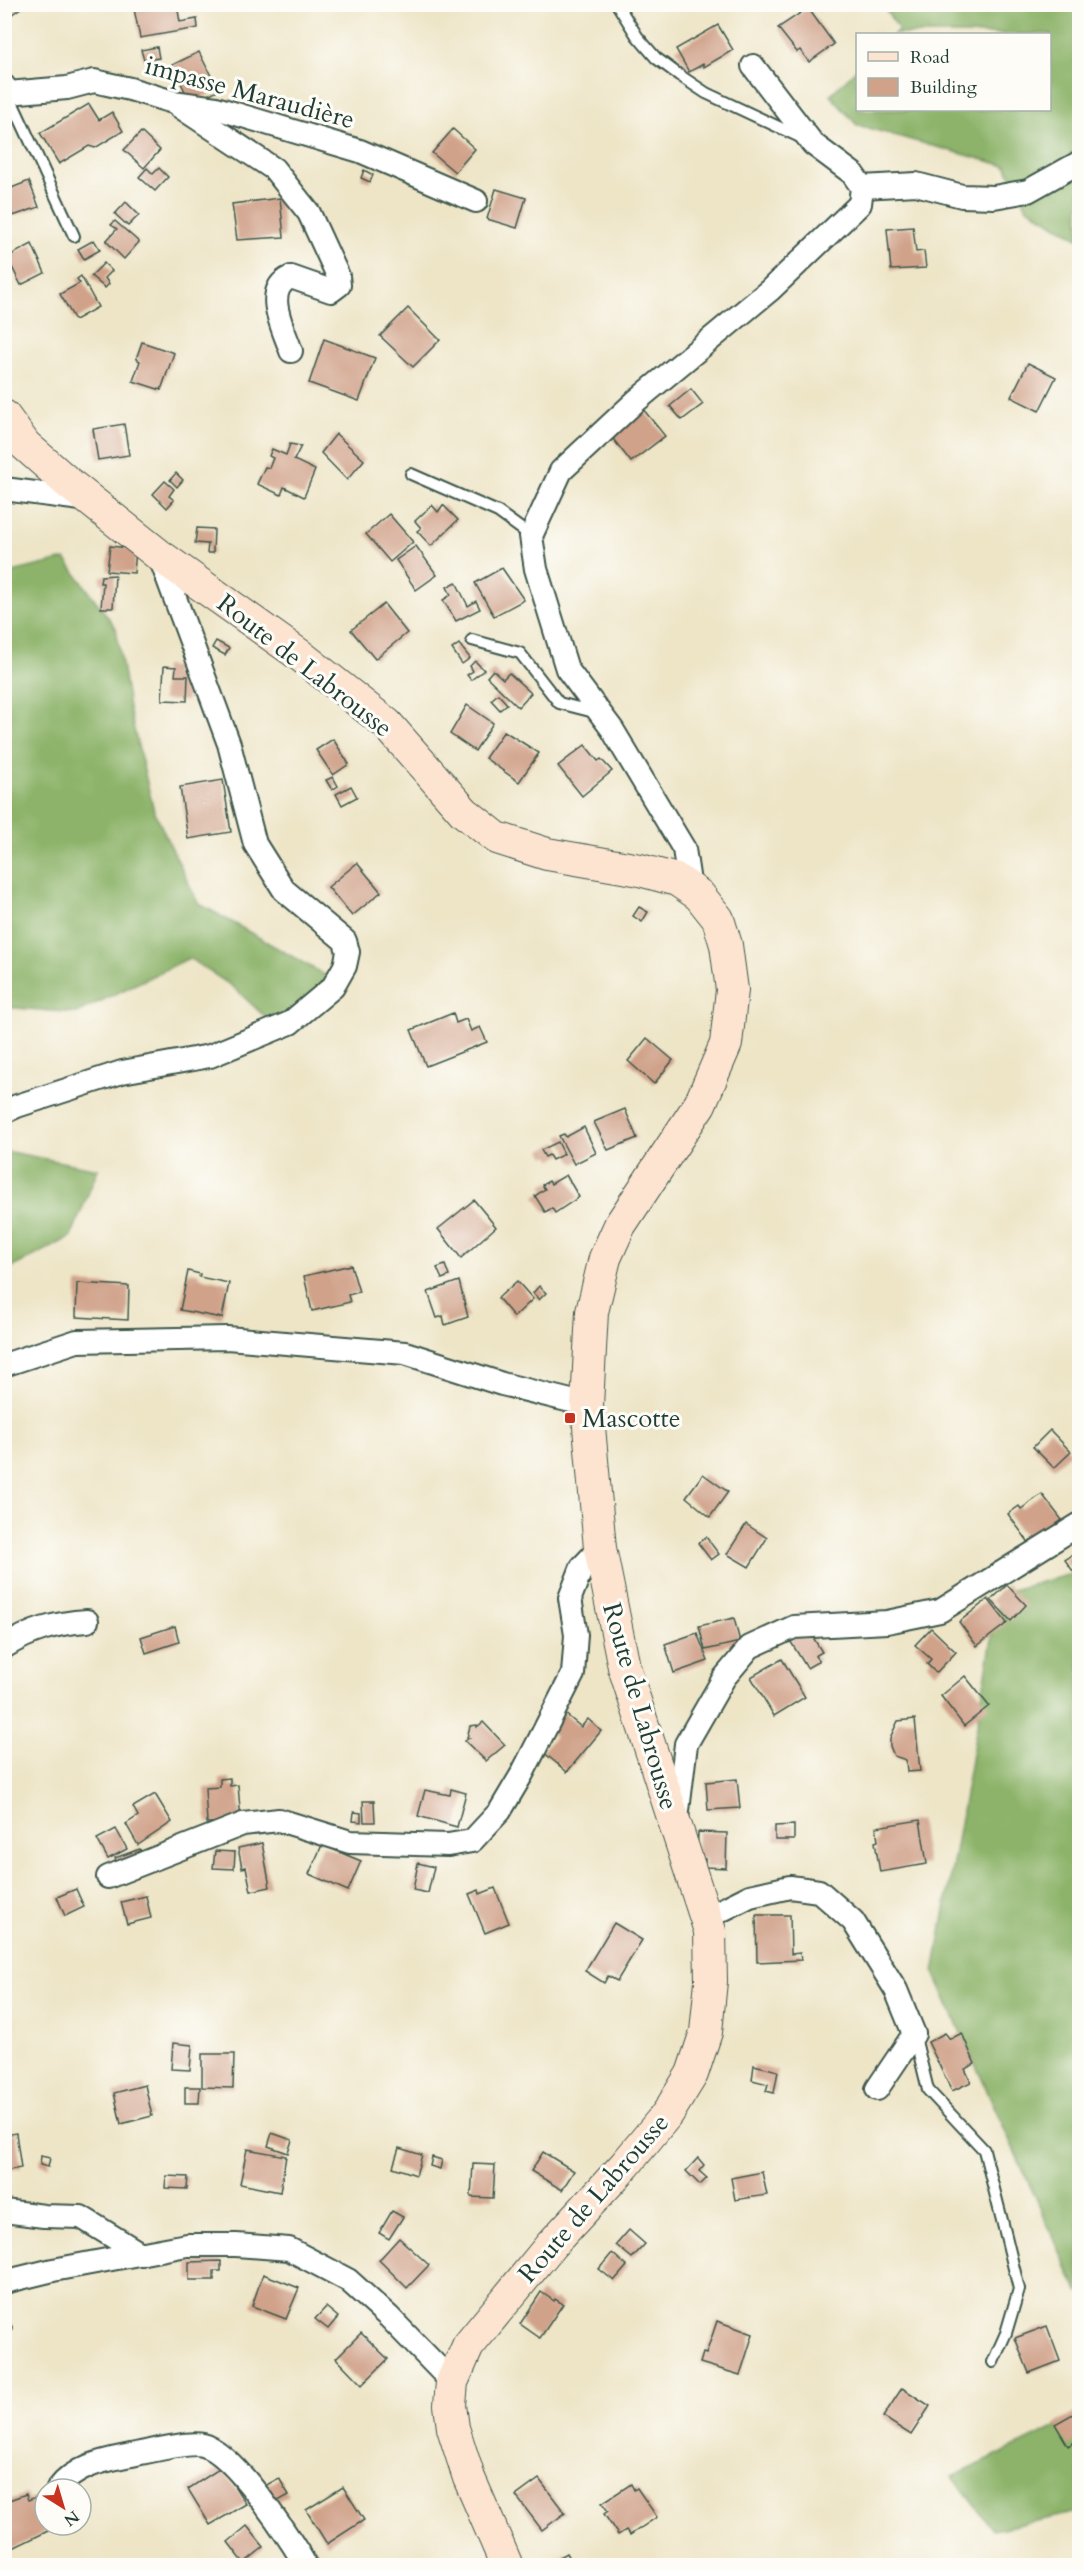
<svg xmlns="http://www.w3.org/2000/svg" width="1084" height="2570" font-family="Cardo,serif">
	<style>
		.forest { fill: #8cb369; stroke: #56784e; stroke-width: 1.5 }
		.building { fill: #d0a28a }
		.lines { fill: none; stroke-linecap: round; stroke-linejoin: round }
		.lane-casing { stroke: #3e564a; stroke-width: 14 }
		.street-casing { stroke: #3e564a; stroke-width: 26 }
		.secondary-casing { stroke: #3e564a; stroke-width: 34 }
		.lane { stroke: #fff; stroke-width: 10 }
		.street { stroke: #fff; stroke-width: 22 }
		.secondary { stroke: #fde4d1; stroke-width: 32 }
		.poi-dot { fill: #c8321e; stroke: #fdfcf7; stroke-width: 2 }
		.labels { text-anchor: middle; stroke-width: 6; stroke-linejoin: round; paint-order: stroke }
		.street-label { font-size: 26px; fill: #1f3d34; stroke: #fdfcf7 }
		.poi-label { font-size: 26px; fill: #1f3d34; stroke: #fdfcf7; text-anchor: start }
	</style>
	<rect width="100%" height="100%" fill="#fdfcf7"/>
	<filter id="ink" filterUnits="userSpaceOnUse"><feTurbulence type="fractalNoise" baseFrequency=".0167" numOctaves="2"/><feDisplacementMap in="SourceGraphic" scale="12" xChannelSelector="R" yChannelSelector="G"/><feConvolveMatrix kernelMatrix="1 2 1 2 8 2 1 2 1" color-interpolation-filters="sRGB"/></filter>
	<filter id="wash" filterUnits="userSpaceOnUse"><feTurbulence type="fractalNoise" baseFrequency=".008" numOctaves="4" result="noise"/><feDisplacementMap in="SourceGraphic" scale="24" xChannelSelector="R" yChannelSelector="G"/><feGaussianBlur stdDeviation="1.35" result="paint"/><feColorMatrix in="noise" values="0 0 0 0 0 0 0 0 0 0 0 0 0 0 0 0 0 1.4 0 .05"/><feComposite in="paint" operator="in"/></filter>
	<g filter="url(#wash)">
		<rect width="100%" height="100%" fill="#eee5c7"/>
		<g class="forest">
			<path d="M882,5h197v234l-52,-31 -21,-42 -149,-41 -27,-30 27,-26 1,41h192v-76h-156l5,-5z"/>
			<path d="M65,559l51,69 14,85 24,98 44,92 134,76 -59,45 -41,-38 -43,-28 -113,55 -71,-6 -1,-433z"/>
			<path d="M5,1151l93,18 -27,68 -66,34z"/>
			<path d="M1079,1572v722l-145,-321 66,-380z"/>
			<path d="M1079,2416v96l-86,18 -40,-53z"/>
		</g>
		<g id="blocks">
			<g class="building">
				<path d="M4,4h17l1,3 -18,13z"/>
				<path d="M157,5h20l3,17 17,-3 1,9 -58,10 -6,-29z"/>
				<path d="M808,8l26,36 -25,18 -9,-12 -3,2 -19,-24z"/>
				<path d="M718,25l15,25 -29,17 -1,-3 -14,8 -13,-23z"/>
				<path d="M157,47l2,11 -15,2 -3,-10z"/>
				<path d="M199,52l19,38 -27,13 -19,-38z"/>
				<path d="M89,104l10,16 13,-8 11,19 -28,17 -6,-2 -30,18 -19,-31z"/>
				<path d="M453,129l22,20 -20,23 -23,-19z"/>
				<path d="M141,132l19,18 -16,18 -20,-18z"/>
				<path d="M147,168l6,6 6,-6 9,9 -13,14 -16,-14z"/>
				<path d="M364,170l9,5 -3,7 -9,-4z"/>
				<path d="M29,181l10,26 -26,9 -9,-25z"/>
				<path d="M496,189l30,9 -9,30 -30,-9z"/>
				<path d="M280,198l4,39 -47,3 -5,-36z"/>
				<path d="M126,202l13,13 -11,11 -13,-12z"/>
				<path d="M115,221l24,21 -15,17 -18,-18 11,-12 -6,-4z"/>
				<path d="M913,227l3,25 8,-1 2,17 -35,2 -4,-41z"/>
				<path d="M94,240l6,10 -16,9 -6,-10z"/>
				<path d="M32,244l13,29 -24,12 -14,-28z"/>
				<path d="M104,263l8,8 -7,7 4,6 -4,4 -14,-12z"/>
				<path d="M81,276l17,31 -23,13 -15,-26 20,-11 -3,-4z"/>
				<path d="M408,308l32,32 -27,27 -33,-31z"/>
				<path d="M324,339l51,19 -16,43 -50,-18z"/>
				<path d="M142,342l32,11 -13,37 -28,-9 7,-20 -4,-2z"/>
				<path d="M1028,363l28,14 -17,34 -28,-14z"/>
				<path d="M691,389l12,15 -21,16 -12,-14z"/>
				<path d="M643,409l22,27 -34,26 -21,-27z"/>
				<path d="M124,424l5,31 -31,5 -5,-31z"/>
				<path d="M336,434l28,26 -17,20 -26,-27z"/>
				<path d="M290,444l11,2 -7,14 21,10 -11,27 -20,-10 -3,8 -24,-11 8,-17 4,1 4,-10 -4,-2 3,-7 14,6z"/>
				<path d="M176,473l7,7 -6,7 -7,-7z"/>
				<path d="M165,481l9,8 -5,7 5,4 -7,8 -14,-14z"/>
				<path d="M432,505l6,7 5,-7 15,15 -27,26 -14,-15 4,-3 -6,-7z"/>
				<path d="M389,514l24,28 -23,20 -24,-28z"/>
				<path d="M197,528l17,1 -1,24h-6l1,-9 -13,-1z"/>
				<path d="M110,546l26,3 -2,24 -27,-2z"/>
				<path d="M416,546l21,29 -21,15 -20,-30z"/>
				<path d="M502,568l22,32 -30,16 -19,-33z"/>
				<path d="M115,575l-2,33h-12l2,-25h-3l1,-7z"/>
				<path d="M456,582l12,24 8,-5 4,8 -24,12 -13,-21 8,-5 -4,-8z"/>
				<path d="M384,604l23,29 -32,26 -24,-29z"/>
				<path d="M216,641l13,7 -4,7 -13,-7z"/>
				<path d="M459,644l11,14 -8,6 -10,-15z"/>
				<path d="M475,661l9,9 -13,10 -4,-5 6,-4 -3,-5z"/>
				<path d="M164,666l12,1 -1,9h13l-1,25 -25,-1z"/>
				<path d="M493,670l10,9 6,-6 22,20 -13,14 -31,-30z"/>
				<path d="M498,694l9,10 -7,6 -9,-10z"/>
				<path d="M467,705l26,18 -18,28 -25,-17z"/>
				<path d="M504,731l35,22 -20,29 -34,-24z"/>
				<path d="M333,739l16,25 -16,11 -17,-25z"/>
				<path d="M585,745l13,16 3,-2 11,12 -30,25 -24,-30z"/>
				<path d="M333,777l5,9 -6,4 -6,-10z"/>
				<path d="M223,780l8,52 -43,7 -8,-52z"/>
				<path d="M351,786l6,11 -15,8 -6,-11z"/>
				<path d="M357,863l24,29 -29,24 -24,-29z"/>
				<path d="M639,907l9,5 -6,10 -9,-6z"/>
				<path d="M453,1013l3,10 10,-4 5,12 9,-4 7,15 -61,24 -15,-36z"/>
				<path d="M647,1038l26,22 -19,24 -26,-23z"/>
				<path d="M625,1109l12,29 -29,12 -14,-28z"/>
				<path d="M584,1127l12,26 -22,11 -15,-28 5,-2 2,3z"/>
				<path d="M558,1142l6,12 -12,6 -3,-5 -4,2 -4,-7z"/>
				<path d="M566,1175l13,22 -24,16 -3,-5 -7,4 -10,-16 10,-7 -3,-4 7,-4 2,3z"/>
				<path d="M474,1200l22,27 -35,31 -23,-29z"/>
				<path d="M351,1265l8,27 -11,3 2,7 -38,9 -8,-35z"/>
				<path d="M445,1265l4,11 -7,3 -5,-11z"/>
				<path d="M188,1271l12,3 -1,3 30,6 -7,35 -42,-8z"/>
				<path d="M459,1281l9,36 -23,8 -2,-9 -6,2 -9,-26z"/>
				<path d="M517,1281l16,18 -19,18 -16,-19z"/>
				<path d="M77,1283l52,3 -1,34 -52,-3z"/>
				<path d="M539,1286l7,7 -7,7 -6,-7z"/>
				<path d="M1050,1430l21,22 -17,16 -21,-21z"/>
				<path d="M703,1474l25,18 -18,25 -24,-20z"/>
				<path d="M1042,1494l20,26 -32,24 -22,-30 11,-8 2,3z"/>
				<path d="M746,1524l21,14 -18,29 -22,-13z"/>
				<path d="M706,1537l13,17 -8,6 -13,-17z"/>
				<path d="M1080,1550v31l-15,-21z"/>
				<path d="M1007,1585l19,20 -15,16 -20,-21z"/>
				<path d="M988,1599l19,24 -30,23 -18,-24z"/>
				<path d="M734,1618l6,24 -35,8 -6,-24z"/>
				<path d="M175,1626l4,16 -33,11 -5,-16z"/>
				<path d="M931,1628l25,24 -20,21 -9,-9 4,-5 -16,-14z"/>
				<path d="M697,1633l11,28 -34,12 -9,-29z"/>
				<path d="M800,1633l3,5 8,-4 11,18 -7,4 4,5 -12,7 -18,-29z"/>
				<path d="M782,1659l23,38 -31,19 -23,-39z"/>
				<path d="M965,1676l24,30 -25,20 -23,-30z"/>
				<path d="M563,1712l18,15 7,-8 13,12 -34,41 -25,-21 13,-15 -7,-5z"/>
				<path d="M915,1719l5,52 -13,1 -1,-12 -12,-4 -4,-10v-8l8,-17z"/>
				<path d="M483,1722l22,23 -19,16 -21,-20 4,-3h-2l3,-12 7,-1v2z"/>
				<path d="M230,1778v8l8,-1 3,36 -34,2 -2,-35 15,-1v-8z"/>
				<path d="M737,1779l3,29 -32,2 -2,-28z"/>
				<path d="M451,1789l15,4 -9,34 -39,-11 7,-26 25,5z"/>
				<path d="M155,1794l17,28 -34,23 -12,-21 12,-8 -5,-9z"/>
				<path d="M363,1801h11l1,21h-11z"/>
				<path d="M354,1812l7,1v9l-8,-1z"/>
				<path d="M920,1820l7,44 -47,8 -5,-30 3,-1 -2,-14z"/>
				<path d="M794,1825v15h-19v-14z"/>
				<path d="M116,1829l11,20 -19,10 -11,-20z"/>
				<path d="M698,1832l29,1 -1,35 -21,-1v-8l-8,-1z"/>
				<path d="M262,1843l8,44 -19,4 -5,-24 -4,1 -4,-20z"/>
				<path d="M322,1845l39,16 -13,30 -39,-17z"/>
				<path d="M140,1849l4,11 -26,9 -3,-11z"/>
				<path d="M215,1851l20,1 -1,17 -21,-1z"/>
				<path d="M418,1863l16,4 -6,26 -15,-3z"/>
				<path d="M495,1888l14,35 -24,10 -16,-39 10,-4 1,4z"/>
				<path d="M76,1889l8,18 -19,9 -8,-19z"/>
				<path d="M146,1896l5,22 -24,6 -6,-22z"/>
				<path d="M756,1915h34l1,39 9,-1 1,7 -44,2z"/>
				<path d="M614,1923l28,17 -25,41 -9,-5 -4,7 -19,-12z"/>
				<path d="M945,2033l5,6 12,-6 13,31 -10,5 6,13 -19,9 -24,-49z"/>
				<path d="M173,2043l19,2 -2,25 -19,-1z"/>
				<path d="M202,2054h32l-1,34 -31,-1z"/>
				<path d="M754,2065l24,6 -4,22 -8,-2 2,-7 -16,-4z"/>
				<path d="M145,2085l7,31 -31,8 -7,-31z"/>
				<path d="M185,2087h15l-1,16h-14z"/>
				<path d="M16,2133l5,35 -17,3v-36z"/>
				<path d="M272,2133l20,7 -4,13 -20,-7z"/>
				<path d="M399,2148l23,7 -6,20 -23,-8z"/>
				<path d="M247,2149l39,7 -6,36 -40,-8z"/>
				<path d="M543,2152l31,19 -12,19 -31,-19z"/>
				<path d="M41,2156l9,2 -2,9 -8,-2z"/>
				<path d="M432,2157l10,3 -2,9 -10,-3z"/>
				<path d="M698,2158l6,7 -5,6 8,7 -7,7 -14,-14z"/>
				<path d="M473,2164l22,1 -2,33 -22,-1z"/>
				<path d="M762,2172l5,23 -32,5 -4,-22z"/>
				<path d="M166,2176l22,1 -1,12 -22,-1z"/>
				<path d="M392,2211l11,6 -14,22 -10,-6z"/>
				<path d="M629,2230l16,14 -13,14 -16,-13z"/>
				<path d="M399,2238l30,27 -22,23 -28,-28z"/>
				<path d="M612,2253l15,13 -13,15 -15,-12z"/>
				<path d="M221,2261v10h-7v9h-25v-18z"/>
				<path d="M263,2274l36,14 -13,31 -34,-13z"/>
				<path d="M541,2292l13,9 1,-2 8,5 -23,34 -20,-14z"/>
				<path d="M326,2307l12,10 -10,12 -13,-10z"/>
				<path d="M717,2321l36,13 -13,41 -40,-12 3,-10 3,1z"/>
				<path d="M10,2322l3,8 -9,3v-9z"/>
				<path d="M1047,2326l13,35 -31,12 -14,-35z"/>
				<path d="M361,2333l27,26 -26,26 -26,-27z"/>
				<path d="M902,2388l28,18 -19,29 -28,-18z"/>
				<path d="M1080,2410v29l-12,7 -13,-22z"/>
				<path d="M222,2467l24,37 -36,21 -22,-36z"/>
				<path d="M279,2478l10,17 -16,9 -10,-17z"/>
				<path d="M539,2479l26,34 -23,17 -26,-34z"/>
				<path d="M631,2484l3,6 3,-2 20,29 -27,18 -4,-5 -8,5 -14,-21 4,-3 -6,-8z"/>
				<path d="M343,2487l21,33 -37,24 -21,-34z"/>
				<path d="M26,2494l2,6 11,-4 6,19v10h4l1,5 -41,20 -5,-14 3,-3 -3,-7v-28l3,-1 2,3z"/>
				<path d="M247,2526l17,21 -20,16 -16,-21z"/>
				<path d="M567,2553l7,12h-22l-1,-3z"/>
			</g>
		</g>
	</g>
	<g filter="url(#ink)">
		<use href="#blocks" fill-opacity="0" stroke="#3e564a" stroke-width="1.5"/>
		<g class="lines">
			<defs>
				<g id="lane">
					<path d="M617,4l20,32 19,22 23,17 27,18 96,45"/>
					<path d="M8,93l66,143"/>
					<path d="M411,474l87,38 33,24"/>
					<path d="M472,640l48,13 39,50 35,9"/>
					<path d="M915,2037l13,53 56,60 22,86 13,53 -13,44 -13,29"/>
				</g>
				<g id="street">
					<path d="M4,86l4,7 59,-5 27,-7 36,8 43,13 43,6 144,43 116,50"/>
					<path d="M179,106l95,63 35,44 29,63 1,9 -8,6 -40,-14c-29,13 -8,50 0,74"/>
					<path d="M862,187l54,-3 46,12 32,1 34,-6 52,-29"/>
					<path d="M4,489l85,11"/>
					<path d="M690,889l-6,-40 -72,-120 -45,-60 -31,-100 -5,-33 30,-65 75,-70 134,-111 90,-86 2,-17 -10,-14 -39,-29 -60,-78"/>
					<path d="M4,1112l13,-6 105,-34 88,-16 80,-33 43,-36 12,-21 3,-14 -3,-11 -61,-51 -29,-46 -26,-100 -70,-189"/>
					<path d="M4,1365l73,-24 150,-3 178,15 97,31 85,21"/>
					<path d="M4,1647c27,-17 52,-24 83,-26"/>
					<path d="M677,1819l9,-75 38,-66 26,-31 44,-20 93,-5 53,-11 140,-87"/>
					<path d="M108,1877l135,-53 36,-4 71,22 98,3 24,-4 28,-30 22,-37 51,-100 3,-39 -6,-37 12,-31 18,-19"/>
					<path d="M706,1918l44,-22 40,-9 29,4 34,30 43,69 18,44 -37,55"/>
					<path d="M4,2211l40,5 37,1 60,37"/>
					<path d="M4,2282l49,-12 134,-25h49l53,4 59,31 41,37 63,65"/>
					<path d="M58,2489c16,-22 43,-28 68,-33 17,-3 63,-15 77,-11 31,7 86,92 103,121"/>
				</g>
				<path id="secondary" d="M4,416l21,29 42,37 92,73 142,101 86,68 77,88 33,26 50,16 93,16 37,10 22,15 19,24 8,26 6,45 -6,54 -26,60 -80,121 -15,33 -13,54 -5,93 13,143 24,119 86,264 1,50 -5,51 -14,42 -24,39 -43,52 -74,80 -83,101 -16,36 -2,23 3,23 16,50 38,88"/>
			</defs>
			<use href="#lane" class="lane-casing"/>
			<use href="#street" class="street-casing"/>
			<use href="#secondary" class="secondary-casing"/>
			<use href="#lane" class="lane"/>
			<use href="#street" class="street"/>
			<use href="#secondary" class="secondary"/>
		</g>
	</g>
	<rect class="poi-dot" x="564" y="1412" width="12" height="12" rx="3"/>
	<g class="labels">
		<g class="street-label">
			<text transform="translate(250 92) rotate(15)" y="9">impasse Maraudière</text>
			<text transform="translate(305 665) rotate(38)" y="9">Route de Labrousse</text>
			<text transform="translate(641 1706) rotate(74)" y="9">Route de Labrousse</text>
			<text transform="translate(593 2198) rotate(-49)" y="9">Route de Labrousse</text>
		</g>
		<g class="poi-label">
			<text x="582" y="1427">Mascotte</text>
		</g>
	</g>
	<rect width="1084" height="2570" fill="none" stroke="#fdfcf7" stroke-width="24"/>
	<rect x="856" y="33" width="195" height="78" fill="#fdfcf7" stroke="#a4b0a9" stroke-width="1.5"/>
	<rect x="868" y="52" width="30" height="9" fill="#fde4d1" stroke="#a4b0a9" stroke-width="1.5"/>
	<text x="910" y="63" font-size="18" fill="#1f3d34">Road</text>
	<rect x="868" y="78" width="30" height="18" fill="#d0a28a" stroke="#a4b0a9" stroke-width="1.5"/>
	<text x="910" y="93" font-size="18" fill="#1f3d34">Building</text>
	<g transform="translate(63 2507) rotate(143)"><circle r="28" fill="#fdfcf7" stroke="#a4b0a9" stroke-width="1.5"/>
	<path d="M0-4.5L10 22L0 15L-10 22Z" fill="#c8321e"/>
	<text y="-9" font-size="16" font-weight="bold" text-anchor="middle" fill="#1f3d34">N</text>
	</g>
</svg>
